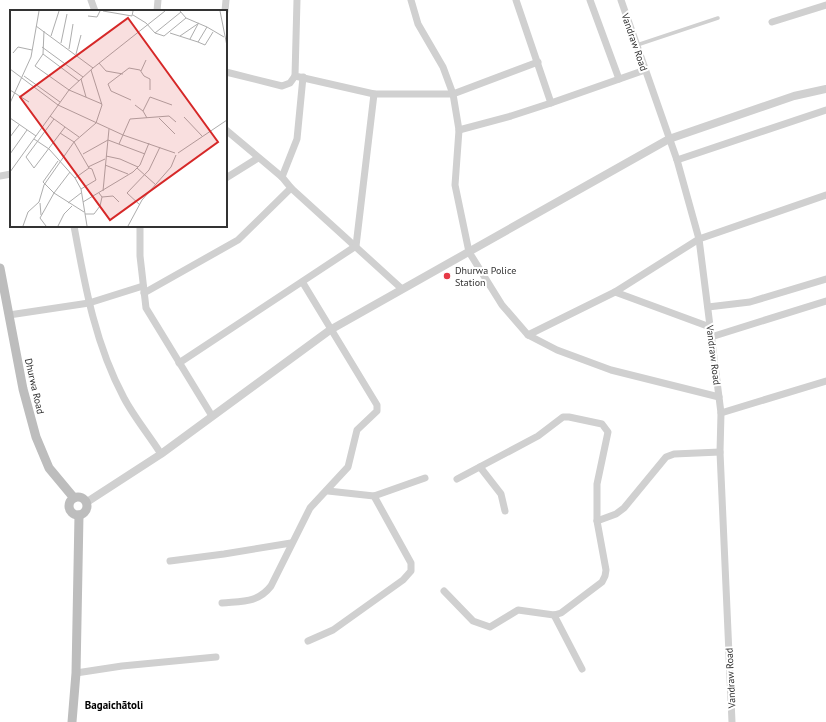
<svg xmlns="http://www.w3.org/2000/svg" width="826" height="722" font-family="'PT Sans',sans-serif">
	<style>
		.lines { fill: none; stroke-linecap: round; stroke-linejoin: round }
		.service { stroke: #d0d0d0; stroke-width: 3.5 }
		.minor { stroke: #d0d0d0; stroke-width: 7 }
		.tertiary { stroke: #d0d0d0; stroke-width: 8 }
		.secondary { stroke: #bdbdbd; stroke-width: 9 }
		.poi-dot { fill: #e63946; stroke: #fff; stroke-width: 1.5 }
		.labels { text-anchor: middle; stroke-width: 4; stroke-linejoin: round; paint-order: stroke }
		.street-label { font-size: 10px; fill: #333; stroke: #fff }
		.poi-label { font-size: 10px; fill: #333; stroke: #fff; text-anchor: start }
		.neighbourhood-label { font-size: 11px; font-weight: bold; fill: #000; stroke: #fff }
		.inset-road { fill: none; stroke: #adadad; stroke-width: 1 }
		.view { fill: #d62828; fill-opacity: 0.15; stroke: #d62828; stroke-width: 2 }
		.inset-edge { fill: none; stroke: #333; stroke-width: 2 }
	</style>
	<rect width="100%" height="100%" fill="#fff"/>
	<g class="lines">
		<path class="service" d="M637,45l81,-27"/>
		<g class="minor">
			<path d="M91,0l4,11"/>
			<path d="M297,0l-2,76 79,18h79l85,-32"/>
			<path d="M411,0l7,24 25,43 10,27 6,36 -4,55 14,67 33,53 26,30 29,15 54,20 108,27"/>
			<path d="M516,0l35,103 94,-33"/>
			<path d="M590,0l29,79"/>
			<path d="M621,0l56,160 22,79 22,174 -1,39 12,270"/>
			<path d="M157,11l1,-11"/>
			<path d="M225,11l1,-11"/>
			<path d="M772,22l54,-17"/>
			<path d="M226,72l56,14 8,-3 5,-7"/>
			<path d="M226,130l56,47 9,11 111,101"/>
			<path d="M459,130l52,-14 40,-13"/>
			<path d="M677,160l149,-50"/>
			<path d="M0,176l11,-2"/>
			<path d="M282,177l15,-38 6,-62"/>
			<path d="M226,178l32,-20"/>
			<path d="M74,226c11,60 21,118 50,172 10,19 25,37 37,56"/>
			<path d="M140,226v30l6,52 66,108"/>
			<path d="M615,292l95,35"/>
			<path d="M144,293l94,-53 53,-52"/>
			<path d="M708,307l42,-5 76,-23"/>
			<path d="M9,315l80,-12 54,-17"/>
			<path d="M528,335l87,-43 84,-53 127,-44"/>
			<path d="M711,337l115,-36"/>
			<path d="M179,363l177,-117 18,-152"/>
			<path d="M721,413l105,-32"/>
			<path d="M480,467l21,27 4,17"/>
			<path d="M328,491l46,5 51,-18"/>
			<path d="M597,521l19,-7 8,-6 42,-51 8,-3 46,-2"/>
			<path d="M170,561l54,-7 67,-11"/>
			<path d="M444,591l29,30 17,6 28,-17 36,5 7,-2 41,-31 3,-6 1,-6 -9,-49v-37l11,-52 -6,-8 -33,-7h-6l-25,19 -81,43"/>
			<path d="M222,603c20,-2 36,0 49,-17l39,-78 38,-41 9,-37 20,-19v-6l-74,-122"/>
			<path d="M554,615l28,54"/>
			<path d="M308,641l25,-11 70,-50 8,-9v-8l-37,-67"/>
			<path d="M76,673l46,-7 94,-9"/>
		</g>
		<path class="tertiary" d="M87,502l74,-48 169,-124 339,-191 125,-43 32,-7"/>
		<g class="secondary">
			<path d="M0,268l23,121 13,48 13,31 25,30"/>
			<circle cx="78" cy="506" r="9"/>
			<path d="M72,722l4,-49 3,-158"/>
		</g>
	</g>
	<circle class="poi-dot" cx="447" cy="276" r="4"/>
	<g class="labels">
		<g class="street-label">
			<text transform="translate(635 42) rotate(71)" y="4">Vandraw Road</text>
			<text transform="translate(714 355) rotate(83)" y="4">Vandraw Road</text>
			<text transform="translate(35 386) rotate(77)" y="4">Dhurwa Road</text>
			<text transform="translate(730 678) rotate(-93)" y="4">Vandraw Road</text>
		</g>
		<g class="poi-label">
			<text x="455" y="274">Dhurwa Police<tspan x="455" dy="12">Station</tspan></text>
		</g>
		<g class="neighbourhood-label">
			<text x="114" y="709">Bagaichātoli</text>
		</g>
	</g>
	<g transform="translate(10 10)">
		<rect width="217" height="217" fill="#fff"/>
		<path class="inset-road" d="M93,1l29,5 1,-5M210,1l7,35M123,5l13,8 9,10 9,3 22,-18 -6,-7M78,6l9,1 3,-6M26,16l57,42M197,17l17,10M145,23l26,-21M160,23l28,9 9,-15 -21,-9M41,26l8,-25M170,26l19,-13M180,29l8,-15M188,32l7,3 8,-13M51,33l6,-29M32,37l41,30M59,39l4,-25M3,43l5,-6 14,3M33,44l1,-23M66,44l5,-19M89,53l7,8 17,3M0,59l48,36 65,30 52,18M131,61l5,-11M14,66l36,26M71,69l5,18M69,71l-36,-27 -8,12 34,24 33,14M0,80l19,12M121,90l-20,-9 -3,-7 21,-16 11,2 4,6 6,3v11M0,93l21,-46 8,-46M125,95l8,6 4,7M133,101l7,-14 22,8M40,106l4,3 11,8 -31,41 -8,-11 28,-38M174,107l18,19M0,108l26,18M149,108l16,16M55,117l14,10M50,123l14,9 15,26 -14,10M0,127l9,-12M24,129l15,10 26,29 6,11 6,37M109,134l11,-25 39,-3 7,6M168,143l49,-33M0,144l17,-24M73,144l25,-14 37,14M96,146l14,3 18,8M95,155l23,9M78,157l17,-8M127,158l19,17M0,162l59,-82 24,-22 72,-57M60,162l-16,21 30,19M71,179l15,-9 -4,-11 -3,-1M93,181l6,-62M44,183l-11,-11 15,-21M92,187l11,-1 6,6M73,192l50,-30 7,-7 9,-22M30,193l1,12M58,193l13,-10M130,195l-13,-12 22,-23 11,-23M75,204h9l6,-8 2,-9 -3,-4M13,216l5,-14 11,-10 5,-17 30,-43 22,-19 6,-18 -11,-35M36,216l-6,-8 14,-25M48,216l6,-12 8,-8M118,216l14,-26 29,-33 5,-12"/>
		<path class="view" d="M118,8l90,124 -108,78 -90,-123z"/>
		<rect width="217" height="217" class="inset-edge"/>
	</g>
</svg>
